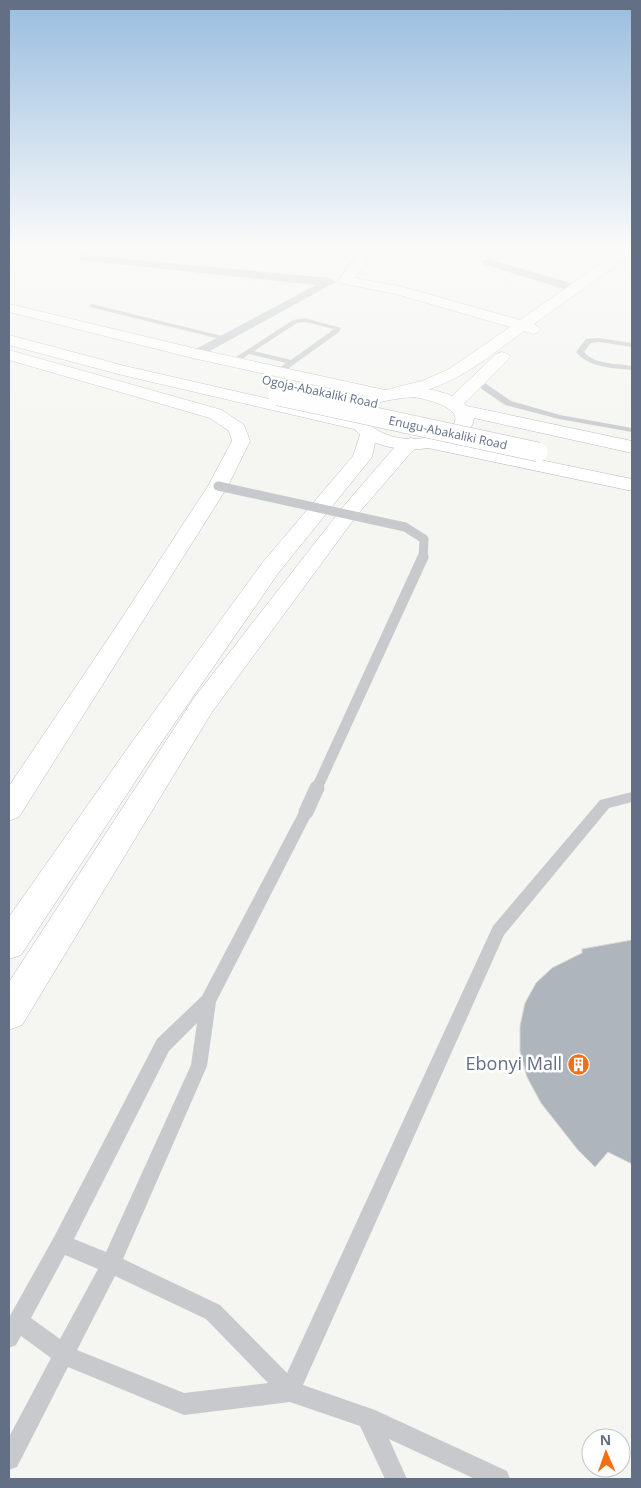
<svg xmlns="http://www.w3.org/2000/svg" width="641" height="1488" font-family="'Open Sans',sans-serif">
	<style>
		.building { fill: #afb5bc; stroke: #d6d7d4 }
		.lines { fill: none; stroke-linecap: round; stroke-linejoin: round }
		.secondary-casing { stroke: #b9bcc2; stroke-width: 1 }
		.primary-casing { stroke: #b7babf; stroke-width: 1 }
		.highway-casing { stroke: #b6b9bd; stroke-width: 1 }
		.lane { fill: #c7c9cd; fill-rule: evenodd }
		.street { fill: #c7c9cd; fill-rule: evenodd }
		.secondary { fill: #fff; fill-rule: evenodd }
		.primary { fill: #fff; fill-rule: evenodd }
		.highway { fill: #fff; fill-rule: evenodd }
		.highway-bridge-casing { stroke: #b6b9bd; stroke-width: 20; stroke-linecap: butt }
		.lane-bridge-far2 { stroke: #c7c9cd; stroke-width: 9 }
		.lane-bridge-far1 { stroke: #c7c9cd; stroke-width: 11 }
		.lane-bridge { stroke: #c7c9cd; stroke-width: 15 }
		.highway-bridge { stroke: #fff; stroke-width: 19 }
		.labels { text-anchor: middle; stroke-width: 5; stroke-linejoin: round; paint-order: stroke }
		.far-street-label { font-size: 12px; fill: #626f85; stroke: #fff }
		.near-poi-label { font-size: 18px; fill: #626f85; stroke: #fff; text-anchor: end }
	</style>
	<rect width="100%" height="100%" fill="#f5f5f1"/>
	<path class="building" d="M632,940v224l-24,-12 -13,15 -17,-17 -37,-47 -14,-26 -7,-26v-25l5,-23 11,-20 16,-15 30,-15v-4z"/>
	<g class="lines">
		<defs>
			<g id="secondary">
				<path d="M363,247h13l-21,31 48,9 117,33 105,-73h7v7l-98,70 7,5 -3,3 -5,2 -9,-3c-34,25 -66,52 -108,62 -8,2 -15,5 -23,3l-3,-4 3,-4 29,-7 27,-12 61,-42 -114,-33 -55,-11 -2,-3z"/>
				<path d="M9,350l213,60 22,15 6,16 -22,45 -209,331 -10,4v-35l107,-159 92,-141 24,-45 -3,-10 -19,-13 -201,-58z"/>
				<path d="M502,352l6,2 2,3 -2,3 -48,48 -6,1 -6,-1 -3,-4 3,-4 48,-46z"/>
			</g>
			<g id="primary">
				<path d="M368,428l6,1 3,4 -5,24 -93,115 -127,184 -131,199 -12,4v-42l123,-175 131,-180 90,-106 9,-27z"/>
				<path d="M411,438l7,2 2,4 -13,13 -50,58 -145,197 -190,313 -13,5v-48l185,-284 149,-191 50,-58 11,-9z"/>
			</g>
			<path id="highway" d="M9,304l188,45 188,41c27,-4 61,-3 82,16l165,35v12l-158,-35c-1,11 -11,20 -21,24l179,37v12l-204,-43c-25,4 -56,-1 -74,-19l-232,-54 -113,-30v-10l116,31 223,51 4,-12 13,-9 -168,-37 -188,-47zM414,397c87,16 17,56 -29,37 -7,-3 -14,-7 -18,-14 -11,-19 36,-22 47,-23z"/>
		</defs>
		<use href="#secondary" class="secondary-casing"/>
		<use href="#primary" class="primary-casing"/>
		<use href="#highway" class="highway-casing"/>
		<g class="lane">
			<path d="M92,304l134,33 2,1 -4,2 -134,-33 -1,-1z"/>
			<path d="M305,318l36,10 -2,4 -57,41 -7,-2 11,-8 -37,-9 -12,9 -7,-2 63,-41zM305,322l29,7 -43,31 -37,-9 43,-28z"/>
			<path d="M599,338l33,5v4l-33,-5 -8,1 -7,9c11,13 32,11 48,14v4c-19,-2 -43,-2 -56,-18l10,-13z"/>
			<path d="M473,379h6l32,22 49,14 72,13v4l-73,-13 -54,-14 -32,-22z"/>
			<path d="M632,792v10l-23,6 -105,127 -201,450 72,25 132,61 3,8h-35l-86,-40 18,40h-22l-25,-53 -70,-24 -106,13 -116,-48 -51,100 -8,3v-33l42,-79 -30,-22 -5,9 -7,3v-30l2,-4 43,-77 103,-198 45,-43 99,-188 5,-1 5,1 2,4 -97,190 -9,64 -84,193 97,46 67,68 206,-447 107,-126zM197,1023l-6,42 -85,187 -32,-13 95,-188zM65,1255l33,14 -38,70 -29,-21zM115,1276l91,43 62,64 -84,10 -107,-43z"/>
		</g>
		<g class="street">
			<path d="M84,255l246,23 6,4 -139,76 -5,-1 -2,-3 2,-3 124,-66 -236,-25 -2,-2z"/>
			<path d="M487,259l91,26 2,3 -6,4 -91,-28 -2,-2z"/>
		</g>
		<use href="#secondary" class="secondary"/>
		<use href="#primary" class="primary"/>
		<use href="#highway" class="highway"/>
		<defs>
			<path id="highway-bridge" d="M278,396l260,56"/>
		</defs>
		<use href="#highway-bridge" class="highway-bridge-casing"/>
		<path class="lane-bridge-far2" d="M218,486l187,41 19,12 -1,20"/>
		<path class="lane-bridge-far1" d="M316,790l107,-233"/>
		<path class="lane-bridge" d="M306,812l11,-24"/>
		<use href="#highway-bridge" class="highway-bridge"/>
	</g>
	<linearGradient id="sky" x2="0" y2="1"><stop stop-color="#99bddf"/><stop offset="0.54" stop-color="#fafaf9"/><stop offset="1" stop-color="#fafaf9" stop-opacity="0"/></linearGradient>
	<rect width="641" height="455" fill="url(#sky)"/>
	<defs>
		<symbol id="building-disc" viewBox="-11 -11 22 22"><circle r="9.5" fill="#f27015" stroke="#fff"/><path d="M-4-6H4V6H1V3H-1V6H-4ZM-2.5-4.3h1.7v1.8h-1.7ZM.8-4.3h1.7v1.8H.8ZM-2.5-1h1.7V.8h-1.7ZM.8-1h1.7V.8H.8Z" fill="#fff"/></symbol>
	</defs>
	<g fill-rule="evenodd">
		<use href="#building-disc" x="566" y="1052" width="25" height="25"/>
	</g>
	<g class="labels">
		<g class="far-street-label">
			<text transform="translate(320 392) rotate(12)" y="4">Ogoja-Abakaliki Road</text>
			<text transform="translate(448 433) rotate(12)" y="4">Enugu-Abakaliki Road</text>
		</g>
		<g class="near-poi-label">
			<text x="562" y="1070">Ebonyi Mall</text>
		</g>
	</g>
	<rect width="641" height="1488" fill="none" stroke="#626f85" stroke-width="20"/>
	<g transform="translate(606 1453) rotate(358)"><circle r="24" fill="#ffffff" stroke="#c0c5ce"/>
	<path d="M0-4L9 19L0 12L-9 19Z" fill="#f27015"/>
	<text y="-8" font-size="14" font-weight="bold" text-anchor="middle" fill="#626f85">N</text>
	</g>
</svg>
